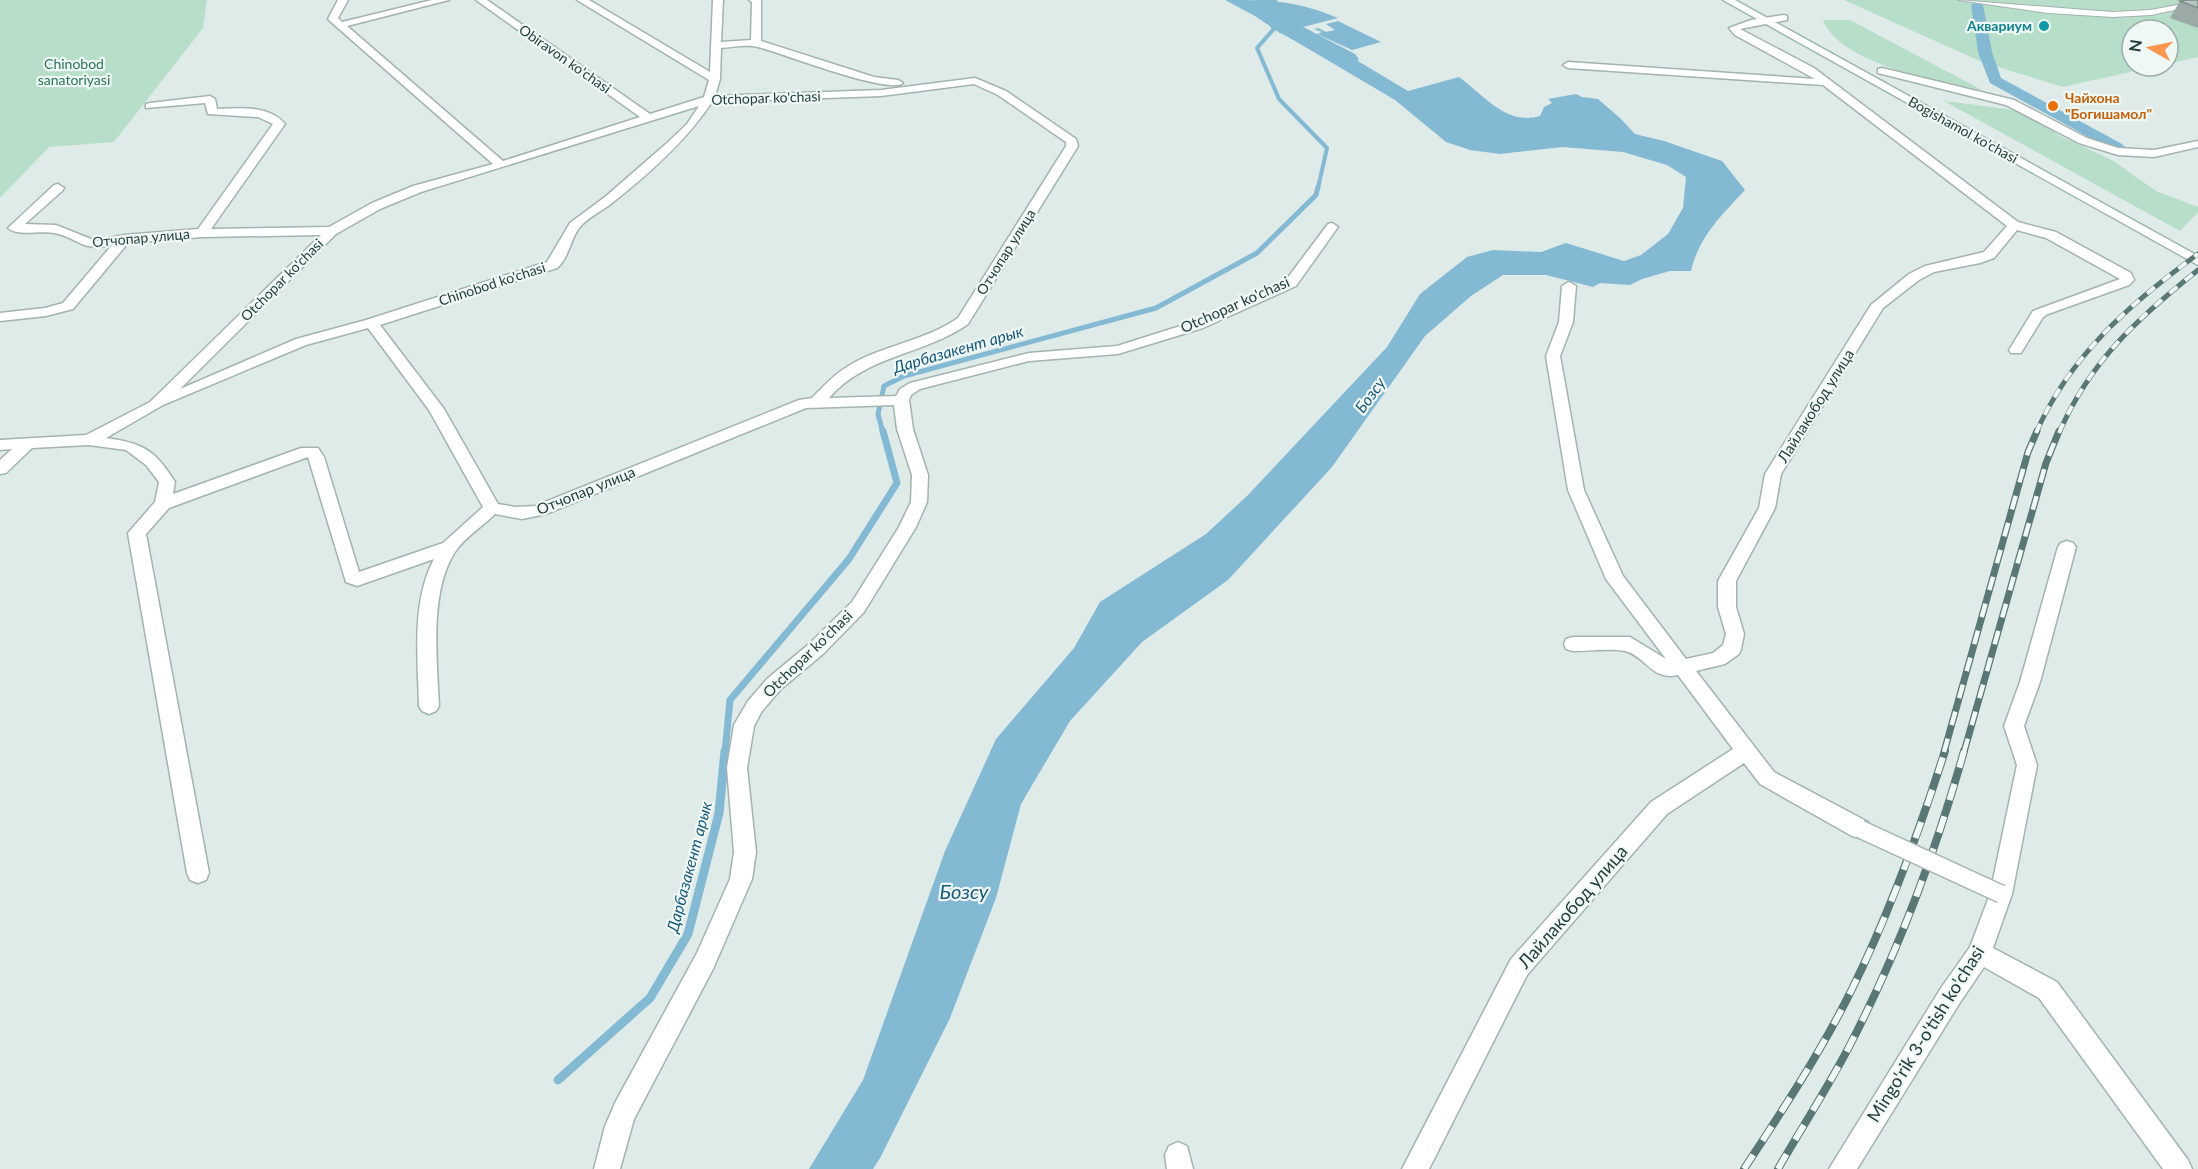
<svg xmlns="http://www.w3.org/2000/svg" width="2198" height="1169" font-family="Lato,sans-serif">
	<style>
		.green { fill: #b7dec8 }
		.water { fill: #84b9d4 }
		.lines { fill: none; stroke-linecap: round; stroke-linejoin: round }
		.stream-far3 { stroke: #84b9d4; stroke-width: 4 }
		.stream-far2 { stroke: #84b9d4; stroke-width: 5 }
		.stream-far1 { stroke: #84b9d4; stroke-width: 7 }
		.stream { stroke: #84b9d4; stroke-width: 9 }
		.canal { fill: #84b9d4; fill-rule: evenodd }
		.river { fill: #84b9d4; fill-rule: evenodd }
		.pedestrian-casing { stroke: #a2b3b0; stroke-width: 2 }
		.minor-casing { stroke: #a2b3b0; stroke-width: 3 }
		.secondary-casing { stroke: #9db8b3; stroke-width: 3 }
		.pedestrian { fill: #fff; fill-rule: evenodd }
		.minor { fill: #fff; fill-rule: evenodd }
		.secondary { fill: #fff; fill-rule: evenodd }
		.rail-far2-casing { stroke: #597875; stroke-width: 5 }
		.rail-far1-casing { stroke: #597875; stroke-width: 7 }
		.rail-casing { stroke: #597875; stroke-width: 8 }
		.rail-far2 { stroke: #f0f8f5; stroke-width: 4; stroke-dasharray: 10; stroke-linecap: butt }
		.rail-far1 { stroke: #f0f8f5; stroke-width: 4.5; stroke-dasharray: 14; stroke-linecap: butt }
		.rail { stroke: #f0f8f5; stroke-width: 6; stroke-dasharray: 17; stroke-linecap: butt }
		.pedestrian-bridge-casing { stroke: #a2b3b0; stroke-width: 20; stroke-linecap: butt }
		.pedestrian-bridge { stroke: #fff; stroke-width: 17 }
		.wall { fill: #9baaa7 }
		.building { fill: #b4c6c2; stroke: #7e8b88; stroke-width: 1.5 }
		.culture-dot { fill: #0f9aa8; stroke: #f0f8f5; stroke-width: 2 }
		.food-dot { fill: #e8710a; stroke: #f0f8f5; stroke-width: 2 }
		.labels { text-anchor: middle; stroke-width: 4.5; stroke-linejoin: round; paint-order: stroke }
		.far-culture-label { font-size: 14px; font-weight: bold; fill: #0d838f; stroke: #f0f8f5; text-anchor: end }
		.far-street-label { font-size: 14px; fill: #1f3c3a; stroke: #f0f8f5 }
		.far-park-label { font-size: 14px; fill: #277553; stroke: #f0f8f5 }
		.far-food-label { font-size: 14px; font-weight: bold; fill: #c56008; stroke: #f0f8f5; text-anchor: start }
		.street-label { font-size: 15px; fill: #1f3c3a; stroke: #f0f8f5 }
		.water-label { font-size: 16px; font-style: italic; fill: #17597b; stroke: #f0f8f5 }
		.near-street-label { font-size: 18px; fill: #1f3c3a; stroke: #f0f8f5 }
		.near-water-label { font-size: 20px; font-style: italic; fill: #17597b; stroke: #f0f8f5 }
	</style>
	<rect width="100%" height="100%" fill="#dfebe8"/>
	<g class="green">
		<path d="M0,0h207l-4,28 -89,114 -65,5 -49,51z"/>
		<path d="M1844,0h354v57l-30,7v-34h-36v36h25l-94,21 -81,-25z"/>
		<path d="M1823,20h27l132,70c-43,-9 -141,-25 -159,-70z"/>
		<path d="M1944,101l79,10 37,25 52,24 44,31 42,16v5l-18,19z"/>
	</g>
	<g class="water">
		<path d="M1225,0c46,0 70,0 113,18l-58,15 -25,-17z"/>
		<path d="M1338,21l43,21 -29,8 -35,-16 5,-2 -8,-3 4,-1 8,4 9,-2 -9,-6z"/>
		<path d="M1306,30l102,61 51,-14c25,18 47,49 81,39l4,-9 8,-4 -4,-4 28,-5 6,3 16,2 23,20 14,15 29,7 58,20 23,29c-24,26 -46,46 -54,81h-21l-28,8 -12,6 -30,-2 -7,4 -47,-12h-43l-32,21 -46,40 -93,131 -104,113 -86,62 -72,79 -49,83 -25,94 -46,120 -70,140 -7,11h-64l54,-89 82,-229 51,-112 78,-91 26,-46 106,-68 42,-39 139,-148 33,-53 47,-37 26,-7 48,2 25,-9 58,18 17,-6 27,-21 15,-26 3,-31 -19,-12 -44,-13 -60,-5 -63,7 -30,-4 -24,-8 -51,-42 -110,-65z"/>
	</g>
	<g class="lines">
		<path class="stream-far3" d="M1279,23l-22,25 22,51 48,49 -9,40"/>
		<path class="stream-far2" d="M883,433l-5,-19 6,-28 20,-10 252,-68 101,-55 59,-58 2,-8"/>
		<path class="stream-far1" d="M725,752l5,-52 119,-141 48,-76 -14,-52"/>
		<path class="stream" d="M558,1080l92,-82 38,-64 31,-121 6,-62"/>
		<path class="canal" d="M1977,1l6,4 9,47 9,26 121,66 3,3 -3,3h-10l-122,-67 -12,-31 -7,-47z"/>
		<path class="river" d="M1255,0h22l11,19 67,35 4,5 -4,5 -8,2 -8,-2 -68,-36z"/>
		<defs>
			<path id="pedestrian" d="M1958,0l155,12 38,-2 47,-9v4l-47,10 -38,2 -65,-4z"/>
			<g id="minor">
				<path d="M338,0h10l-10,18 4,4 90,-22h17l-102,26 156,135 137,-44 -164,-117h11l163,114 54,-17 5,-17 -132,-80h12l121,72 3,-72h10l-2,42 30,-2 1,-38 -3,-2h12v41l113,36 24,3 5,3c-15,12 -121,-30 -145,-36 -11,-3 -25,0 -37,1l-1,31 -5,17 166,-6 94,-12 31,13 70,48 2,7 -110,178c-44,31 -102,31 -139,74l67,-2 4,-7 10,-6 119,-30 88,-7 76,-24 93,-42 42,-56 4,-1 6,4 -42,59 -93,42 -85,26 -89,7 -109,28 -9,6 -2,5 4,29 15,46 -1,27 -11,25 -52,85 -41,42 -42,35 -19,22 -8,15 -7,42 9,84 -4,27 -39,90 -79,150 -14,50h-26l11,-43 11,-25 81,-148 33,-74 4,-27 -7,-84 7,-43 14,-24 19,-22 42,-35 43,-42 47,-75 12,-25 1,-27 -15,-46 -3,-24 -88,3 -260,106 -24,5 -27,-5c-12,12 -31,24 -40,38 -26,40 -18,108 -16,154l-3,5 -7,3 -7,-3 -3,-5c-1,-47 -8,-104 15,-147l-77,27 -11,-4 -38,-125 -139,51 -23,26 63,339 -3,7 -8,3 -8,-3 -3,-7 -59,-340 27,-31 4,-20 -13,-17 -20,-15 -37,-5 -57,3 -26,25 -6,1v-14l12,-11 -12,1v-10l86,-5 64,-33 171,-167 -119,2 -74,6 -55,66 -27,7 -46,5v-8l45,-5 18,-5 49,-58c-32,7 -32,-7 -58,-12 -14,-3 -36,4 -46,-5l46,-43 4,-1 6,4 -2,3 -37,33 31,1 40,16 28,-6 74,-6 75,-105 -15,-7 -50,-3 -3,-11 -59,5v-4l4,-1 60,-7 5,3 2,10c22,-1 52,-4 68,15l-74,105 118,-2 43,-24 41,-17 80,-22 -163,-143 -2,-2zM974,84l24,11 68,47v4l-108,172c-34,24 -77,27 -111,49 -14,8 -24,20 -35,31l-13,2 -264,106 -19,1 -18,-3 -54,-95 -64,-84 177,-57c12,-10 13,-28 22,-40 8,-10 23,-17 33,-25 37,-29 74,-62 100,-101l169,-6zM699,106l-12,18 -21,20 -61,53 -35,26 -23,39 -181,58 -70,19 -116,50 156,-155 44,-25 41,-17zM368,328l61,82 54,97 -40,36 -84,29 -35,-115 -6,-9h-17l-128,46 2,-12c-20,-32 -32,-39 -69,-44l57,-33 143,-60z"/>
				<path d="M1784,15l3,1v4l-47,9 74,39 204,154 38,10 75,41 3,7 -5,5 -81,29 -5,3 -22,36h-10l-2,-3 24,-39 87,-32 -74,-41 -29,-8 -23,28 -14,5 -46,9 -15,8 -36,28 -102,166 -6,34 -39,73v26l8,27 -3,15 -2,5 -14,10 -29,7 78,101 94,50 3,7 -3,7 -8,2 -8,-2 -92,-52 -16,-21 -77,51 -140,161 -98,194h-27l109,-210 140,-157 82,-53 -55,-74c-27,6 -32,-19 -53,-24 -16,-3 -36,0 -52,0l-7,-2 -2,-5 2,-5 7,-2h57l36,22 -60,-80 -38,-89 -22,-134 13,-34 3,-36 7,-4 7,4 -3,36 -13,34 24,134 39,86 63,83 27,-6 10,-8 3,-11 -8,-27v-26l41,-73 6,-34 106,-169 38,-31 16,-8 59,-14 23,-26 -184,-141 -255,-17 -5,-3 5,-3 247,17 -80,-44 -6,-7 22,-8z"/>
				<path d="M1882,68l132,32 73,38 31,10 36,2 44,-9v6l-44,10 -36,-2 -39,-12 -73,-38 -128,-32v-4z"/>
				<path d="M2067,541l6,2 3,4 -36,135 -16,44 13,39 -25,129 -19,54 64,34 131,178 4,9h-29l-124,-171 -55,-31 -25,37 -102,165h-28l112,-181 29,-41 20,-53 27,-129 -13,-39 16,-44 38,-135 3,-4z"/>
				<path d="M1178,1142l9,4 6,23h-26l-2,-14 4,-9z"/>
			</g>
			<path id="secondary" d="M1723,0h12l463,256v9z"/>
		</defs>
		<use href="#pedestrian" class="pedestrian-casing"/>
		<use href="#minor" class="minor-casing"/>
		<use href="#secondary" class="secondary-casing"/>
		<use href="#pedestrian" class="pedestrian"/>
		<use href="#minor" class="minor"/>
		<use href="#secondary" class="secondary"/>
		<defs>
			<g id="rail-far2">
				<path d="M2036,433c34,-78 95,-130 162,-179"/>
				<path d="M2059,433c31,-72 79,-115 139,-163"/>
			</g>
			<g id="rail-far1">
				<path d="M1944,752l84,-300 9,-21"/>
				<path d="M1964,752l82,-289 13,-32"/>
			</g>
			<g id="rail">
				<path d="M1744,1169c38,-58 77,-117 108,-180 38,-77 67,-157 93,-238"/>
				<path d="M1778,1169c24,-42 51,-83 73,-126 48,-93 85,-192 113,-292"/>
			</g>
		</defs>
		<use href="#rail-far2" class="rail-far2-casing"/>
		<use href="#rail-far1" class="rail-far1-casing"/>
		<use href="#rail" class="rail-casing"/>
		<use href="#rail-far2" class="rail-far2"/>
		<use href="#rail-far1" class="rail-far1"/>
		<use href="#rail" class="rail"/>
		<defs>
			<path id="pedestrian-bridge" d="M1860,829l141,65"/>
		</defs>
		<use href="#pedestrian-bridge" class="pedestrian-bridge-casing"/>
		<use href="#pedestrian-bridge" class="pedestrian-bridge"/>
	</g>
	<path class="wall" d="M2198,0v28l-28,-10 10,-17z"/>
	<path class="building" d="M2186,0h12v8l-18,-7z"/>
	<circle class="culture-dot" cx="2044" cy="26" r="6"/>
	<circle class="food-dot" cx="2053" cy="106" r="6"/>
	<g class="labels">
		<g class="far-culture-label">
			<text x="2032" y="31">Аквариум</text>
		</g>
		<g class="far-street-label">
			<text transform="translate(565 59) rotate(35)" y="5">Obiravon ko'chasi</text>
			<text transform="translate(766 98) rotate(-2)" y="5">Otchopar ko'chasi</text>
			<text transform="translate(1963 130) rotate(29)" y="5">Bogishamol ko'chasi</text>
			<text transform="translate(141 238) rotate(-5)" y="5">Отчопар улица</text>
			<text transform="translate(1006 252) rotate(-58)" y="5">Отчопар улица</text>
			<text transform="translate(282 280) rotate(-45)" y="5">Otchopar ko'chasi</text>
			<text transform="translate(492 284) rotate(-18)" y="5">Chinobod ko'chasi</text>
		</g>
		<g class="far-park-label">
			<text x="74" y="69">Chinobod<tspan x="74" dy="16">sanatoriyasi</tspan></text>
		</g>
		<g class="far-food-label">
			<text x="2065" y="103">Чайхона<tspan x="2065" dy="16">"Богишамол"</tspan></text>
		</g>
		<g class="street-label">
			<text transform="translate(1235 305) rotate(-24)" y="5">Otchopar ko'chasi</text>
			<text transform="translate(1816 406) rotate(-58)" y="5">Лайлакобод улица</text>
			<text transform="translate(586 491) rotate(-22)" y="5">Отчопар улица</text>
			<text transform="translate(808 654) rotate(-44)" y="5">Otchopar ko'chasi</text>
		</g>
		<g class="water-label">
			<text transform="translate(958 349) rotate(-16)" y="6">Дарбазакент арык</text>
			<text transform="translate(1370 395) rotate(-54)" y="6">Бозсу</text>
			<text transform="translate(689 867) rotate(-75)" y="6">Дарбазакент арык</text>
		</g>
		<g class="near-street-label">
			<text transform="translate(1573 907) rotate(-49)" y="6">Лайлакобод улица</text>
			<text transform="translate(1926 1034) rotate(-58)" y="6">Mingo'rik 3-o'tish ko'chasi</text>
		</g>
		<g class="near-water-label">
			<text x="964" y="899">Бозсу</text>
		</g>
	</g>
	<g transform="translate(2150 48) rotate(279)"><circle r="28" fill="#f0f8f5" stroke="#9cadaa" stroke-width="1.5"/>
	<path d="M0-4.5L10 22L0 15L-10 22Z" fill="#f9974f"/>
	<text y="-9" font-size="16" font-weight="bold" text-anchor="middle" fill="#1f3c3a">N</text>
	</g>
</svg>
